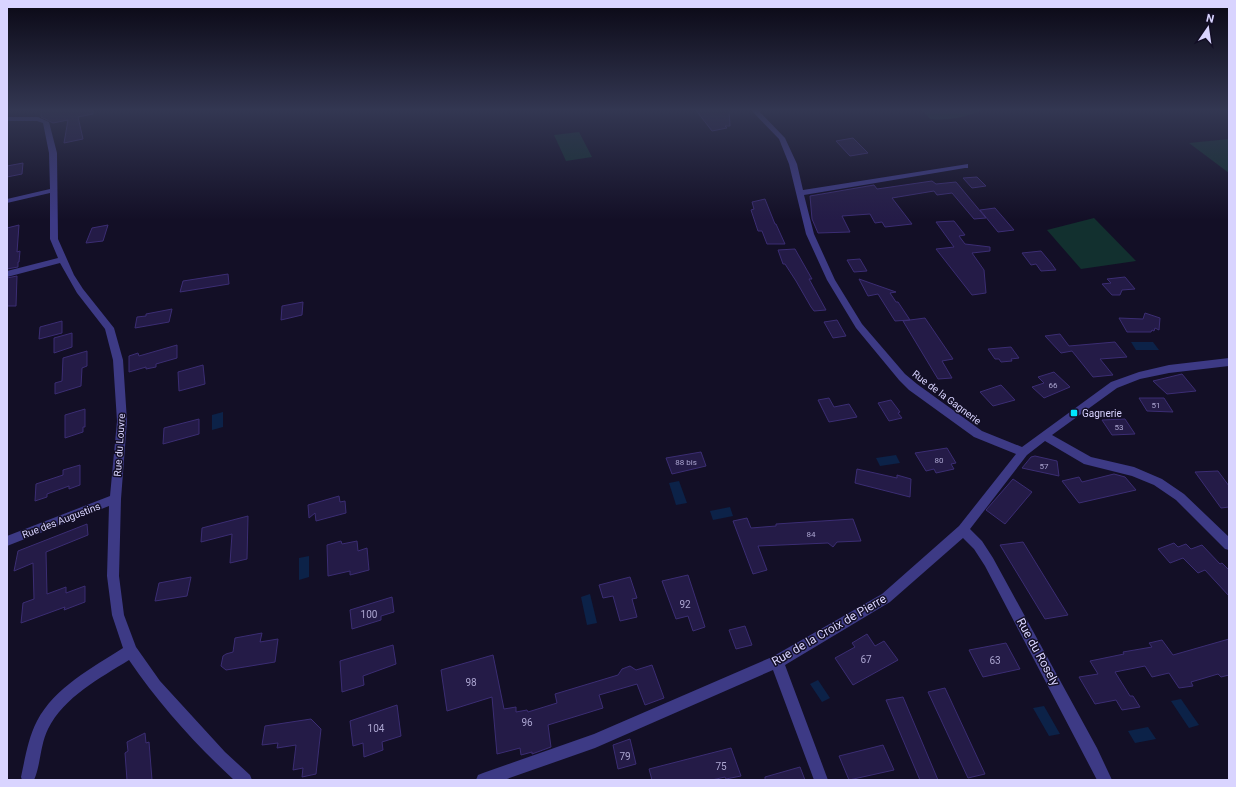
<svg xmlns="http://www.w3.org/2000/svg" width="1236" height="787" font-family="Roboto,sans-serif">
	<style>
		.green { fill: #12302f }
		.water { fill: #0c2248 }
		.building { fill: #241b47; stroke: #3b2d73 }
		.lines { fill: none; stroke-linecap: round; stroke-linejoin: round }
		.minor { fill: #3d3a85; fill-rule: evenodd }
		.poi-dot { fill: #00e5ff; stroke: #130f26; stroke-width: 1.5 }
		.labels { text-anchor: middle; stroke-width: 3; stroke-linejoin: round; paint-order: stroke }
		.number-label { font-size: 8px; fill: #aca6d1 }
		.street-label { font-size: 10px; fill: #d9d4ff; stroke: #130f26 }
		.poi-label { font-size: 10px; fill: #d9d4ff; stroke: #130f26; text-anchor: start }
		.near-number-label { font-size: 10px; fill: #aca6d1 }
		.near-street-label { font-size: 12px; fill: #d9d4ff; stroke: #130f26 }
	</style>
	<rect width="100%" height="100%" fill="#130f26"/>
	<g class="green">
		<path d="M921,109h64c-20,8 -34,12 -55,10z"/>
		<path d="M579,132l13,25 -26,4 -12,-26z"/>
		<path d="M1229,139v34l-40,-30z"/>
		<path d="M1094,218l42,43 -55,8 -34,-39z"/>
	</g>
	<g class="water">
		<path d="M1131,342h22l6,8h-23z"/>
		<path d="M223,412v15l-11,3v-15z"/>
		<path d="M896,455l4,8 -20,3 -4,-8z"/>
		<path d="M679,481l8,22 -11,2 -7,-22z"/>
		<path d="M730,507l3,9 -20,4 -3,-9z"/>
		<path d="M309,556v21l-10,3v-22z"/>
		<path d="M590,594l7,29 -10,2 -6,-28z"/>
		<path d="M818,680l12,18 -8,4 -12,-18z"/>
		<path d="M1181,699l18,26 -10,3 -18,-27z"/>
		<path d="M1044,706l16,28 -11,2 -16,-28z"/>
		<path d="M1148,727l8,12 -21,4 -7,-12z"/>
	</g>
	<g class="building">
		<path d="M43,109h50v5l-15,3 5,22 -19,4 4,-23 -15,3 -12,-6v-6z"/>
		<path d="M695,109h34l1,17h-5l2,2 -15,3z"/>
		<path d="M853,138l15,15 -18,3 -14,-15z"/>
		<path d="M23,163l-1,11 -15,3v-11z"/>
		<path d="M977,177l9,9 -14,2 -9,-10z"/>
		<path d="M932,181l4,3 20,-2 30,36 -12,1 -22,-26 -15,2 -3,-4 -42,7 20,26 -27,3 -3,-5 -7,1 -5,-9 -28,2 8,16 -32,1 -6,-14 -2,-23 64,-11 3,4z"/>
		<path d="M765,199l10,25h1l9,20h-18l-5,-13h-4l-7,-21 3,-1 -2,-7z"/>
		<path d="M995,208l19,22 -16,2 -18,-22z"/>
		<path d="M954,221l11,14 -6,1 6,8 25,3v4l-18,2 12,17 2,23 -14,2 -36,-46 18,-2 -18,-25z"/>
		<path d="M19,225l-2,27 3,-1 -1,11h-1v5l-11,2v-41z"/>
		<path d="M108,225l-5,16 -17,2 6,-15z"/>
		<path d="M795,249l17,30h-3l17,31 -12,1 -3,-4 -15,-26 -11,-17h-2l-5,-14z"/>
		<path d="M1041,251l10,12 5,7 -15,1 -5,-7 -5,1 -9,-12z"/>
		<path d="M860,259l7,12 -13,1 -7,-12z"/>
		<path d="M228,274l1,10 -49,8 3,-11z"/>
		<path d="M17,276l-1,30h-9v-28z"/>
		<path d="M1125,277l10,12 -13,1 -2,5h-8l-10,-11 9,-1 -4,-4z"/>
		<path d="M859,279l37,13 -6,1 6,9h2l12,18 15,-2 28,41 -11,2 10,17 -14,1 -35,-58 7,-1 -15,1 -17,-27 -10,2z"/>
		<path d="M303,302l-1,13 -21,5 1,-14z"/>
		<path d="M172,309l-3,13 -34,6 2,-11 9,-1v-2z"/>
		<path d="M1145,313l15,5 -1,12 -4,-2 -1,3 -2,-1 -1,2h-24l-8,-14 24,1z"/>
		<path d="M837,320l9,16 -13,2 -9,-16z"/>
		<path d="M62,321v12l-23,6 1,-12z"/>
		<path d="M72,333v14l-18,6v-15z"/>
		<path d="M1060,334l9,12 46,-4 12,15 -27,2 13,16 -20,2 -21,-26 -11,2 -16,-17z"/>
		<path d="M177,345v13l-21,6v3l-10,2v-2l-17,5v-16l9,-3 1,3z"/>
		<path d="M1011,347l8,11 -8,1 1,2 -11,1 -2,-3h-4l-7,-10z"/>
		<path d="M87,351v15l-5,2 -1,18 -26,8v-11l7,-2 1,-23z"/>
		<path d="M203,365l2,19 -26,7 -1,-19z"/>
		<path d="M1054,372l16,15 -26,11 -12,-11 12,-4 -6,-6z"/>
		<path d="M1182,374l14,17 -29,3 -14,-13z"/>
		<path d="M1001,385l14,15 -22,6 -13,-14z"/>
		<path d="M829,398l5,9 15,-3 8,13 -28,5 -11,-22z"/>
		<path d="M1139,398h25l9,14 -26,-1z"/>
		<path d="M891,400l9,12 -2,1 4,5 -13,3 -11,-18z"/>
		<path d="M85,409v18h-2v5l-18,6v-23z"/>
		<path d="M199,419v15l-36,10 1,-16z"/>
		<path d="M1125,419l10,15 -23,1 -10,-15z"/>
		<path d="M947,448l9,15 -5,1 3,5 -18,4 -2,-4 -8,2 -11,-18z"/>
		<path d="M701,452l5,14 -34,8 -6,-16z"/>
		<path d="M1035,456l22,5 2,15 -37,-8 9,-11z"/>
		<path d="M80,465v20l-11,4v-3l-22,8v3l-12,4 1,-17 27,-9v-5z"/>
		<path d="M857,469l40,9v-3l14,4 -1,18 -55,-14z"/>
		<path d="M1218,471l11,15v21l-8,1 -26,-36z"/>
		<path d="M1114,474l11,3 11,13 -57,13 -17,-22 17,-4 3,5z"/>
		<path d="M1013,479l19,13 -27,32 -19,-14z"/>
		<path d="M339,496l1,6 5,-1 1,12 -30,8 -1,-8 -6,5 -1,-13z"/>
		<path d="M248,516l-1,43 -17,4 2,-29 -31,8 1,-14z"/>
		<path d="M747,518l4,10 25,-2v-2l77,-5 8,22 -24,1 -4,5 -5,-4 -70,3 9,24 -14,4 -20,-53z"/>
		<path d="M87,524l1,11 -42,17 1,42 19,-7v6l19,-7v16l-21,8 1,-3 -44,16 2,-20 11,-4 -1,-36 -19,8 4,-20z"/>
		<path d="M341,541l1,3 15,-3 1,10 9,-3 2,22 -19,5v-4l-22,5 -1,-31z"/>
		<path d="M1023,542l45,73 -23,4 -45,-74z"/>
		<path d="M1174,543l4,4 8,-3 5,5 11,-4 18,19 2,-1 7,7v26l-24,-26 -7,3 -15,-15 -13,5 -12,-14z"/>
		<path d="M688,575l17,52 -12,4 -5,-15 -12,3 -14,-38z"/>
		<path d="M191,577l-4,19 -32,5 4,-18z"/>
		<path d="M630,577l7,21 -5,1 5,18 -17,4 -7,-25 -10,2 -4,-13z"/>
		<path d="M392,597l2,15 -13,4v4l-29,9 -2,-19z"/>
		<path d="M745,626l7,19 -16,4 -7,-19z"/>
		<path d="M262,633l-2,9 18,-3 -3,23 -49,8 -5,-4 2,-10 3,-2 7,-2 2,-14z"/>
		<path d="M867,634l8,12 9,-5 14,19 -45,25 -18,-27 20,-11 -3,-4z"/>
		<path d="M1229,639v36l-8,2 -3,-3 -27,8 2,4 -14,2 -10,-15 -17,4 -7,-11 -30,6 15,24h3l7,11 -18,3 -6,-10 -21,4 -16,-27 19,-3 -8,-13 34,-7 -1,-2 29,-5 -3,-4 13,-3 11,15z"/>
		<path d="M1006,643l14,26 -37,8 -14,-27z"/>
		<path d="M393,645l3,19 -33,12 1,9 -22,7 -2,-31z"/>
		<path d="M493,655l11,54 12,-2v5l11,-2 1,2 29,-9 -2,-9 63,-19 4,-6 8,-3 6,4 16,-5 12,33 -19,7 -8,-21 -38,11 4,13 -55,17 3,22 -19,7v-2l-11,3 -1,-7 -23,6 -5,-57 -45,14 -6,-41z"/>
		<path d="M945,688l40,86 -17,4 -40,-86z"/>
		<path d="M903,697l35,83h-18l-34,-80z"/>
		<path d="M397,705l4,31 -19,6 1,8 -19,7 -1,-14 -10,3 -3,-25z"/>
		<path d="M311,719l10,10 -5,45 -14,3 1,-9 -10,2 3,-25 -19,3 1,-5 -16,2 3,-19z"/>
		<path d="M145,733l1,10 3,-1 3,38h-25l-2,-27 3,-2 -1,-9z"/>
		<path d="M630,739l6,25 -18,5 -5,-24z"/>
		<path d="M883,745l11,25 -45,10 -10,-24z"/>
		<path d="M731,748l10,28 -15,3 -1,-2 -13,3h-60l-3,-11z"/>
		<path d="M800,767l5,13h-40v-3z"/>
	</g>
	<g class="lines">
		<g class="minor">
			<path d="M750,109h7l28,29 12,26 6,26 165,-26v4h-3l-161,27 10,39 21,46 27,44 43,50 12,10 65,47 40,16 89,-65 28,-10 30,-7 60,-7v8l-60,7 -29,6 -23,9 -65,47 39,22 43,10 28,12 22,15 45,43v13l-4,-1 -49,-49 -22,-15 -22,-9 -48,-12 -39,-23 -18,14 -57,74 12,12 11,17 104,190 15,32h-15l-112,-214 -11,-17 -11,-11 -73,64 -105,63 43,115h-14l-41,-110 -178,78 -91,32h-28l2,-5 5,-2 111,-39 178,-77 110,-63 77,-68 57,-72 -42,-17 -65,-47 -10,-10 -43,-52 -29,-48 -21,-46 -17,-70 -10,-25z"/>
			<path d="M7,117h31l11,5 8,31 1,86 16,36 9,14 31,39 9,32 4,61 -6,78 -2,77 5,39 12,32 24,34 65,71 25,23 2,5h-18c-39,-36 -75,-76 -105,-120 -29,18 -65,37 -81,69 -8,16 -7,35 -14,51h-12l-1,-3c4,-18 7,-39 16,-56 18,-34 55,-53 86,-73l-11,-33 -5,-39 2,-70 -102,40v-10l103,-40 7,-75 -4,-61 -8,-31 -28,-36 -17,-30 -53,14v-6l51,-13 -8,-19v-46l-43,10v-4l43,-10 -1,-36 -6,-30 -6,-2h-30z"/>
		</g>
	</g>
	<linearGradient id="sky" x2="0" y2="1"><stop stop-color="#0a0815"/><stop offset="0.5" stop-color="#333752"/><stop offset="1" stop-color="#333752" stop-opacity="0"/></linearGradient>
	<rect width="1236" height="220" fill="url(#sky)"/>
	<rect class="poi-dot" x="1070" y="409" width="8" height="8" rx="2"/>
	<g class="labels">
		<g class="number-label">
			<text x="1053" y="388">66</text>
			<text x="1156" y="408">51</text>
			<text x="1119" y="430">53</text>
			<text x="939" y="463">80</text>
			<text x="686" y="465">88 bis</text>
			<text x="1044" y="469">57</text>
			<text x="811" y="537">84</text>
		</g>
		<g class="street-label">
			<text transform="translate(947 397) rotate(37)" y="4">Rue de la Gagnerie</text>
			<text transform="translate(119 445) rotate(-86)" y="4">Rue du Louvre</text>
			<text transform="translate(61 520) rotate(-21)" y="4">Rue des Augustins</text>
		</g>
		<g class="poi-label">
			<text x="1082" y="417">Gagnerie</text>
		</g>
		<g class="near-number-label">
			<text x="685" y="608">92</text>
			<text x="369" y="618">100</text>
			<text x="866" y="663">67</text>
			<text x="995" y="664">63</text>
			<text x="471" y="686">98</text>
			<text x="527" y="726">96</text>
			<text x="376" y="732">104</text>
			<text x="625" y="760">79</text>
			<text x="721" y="770">75</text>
		</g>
		<g class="near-street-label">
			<text transform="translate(829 630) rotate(-30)" y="4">Rue de la Croix de Pierre</text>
			<text transform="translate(1038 652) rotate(61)" y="4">Rue du Rosely</text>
		</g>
	</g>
	<rect width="1236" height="787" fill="none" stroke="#d9d4ff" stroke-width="16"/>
	<g transform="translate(1208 28) rotate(13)" stroke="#130f26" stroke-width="3" paint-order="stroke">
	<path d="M0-3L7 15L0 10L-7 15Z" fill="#d9d4ff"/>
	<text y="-6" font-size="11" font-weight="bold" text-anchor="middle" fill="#d9d4ff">N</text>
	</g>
</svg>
